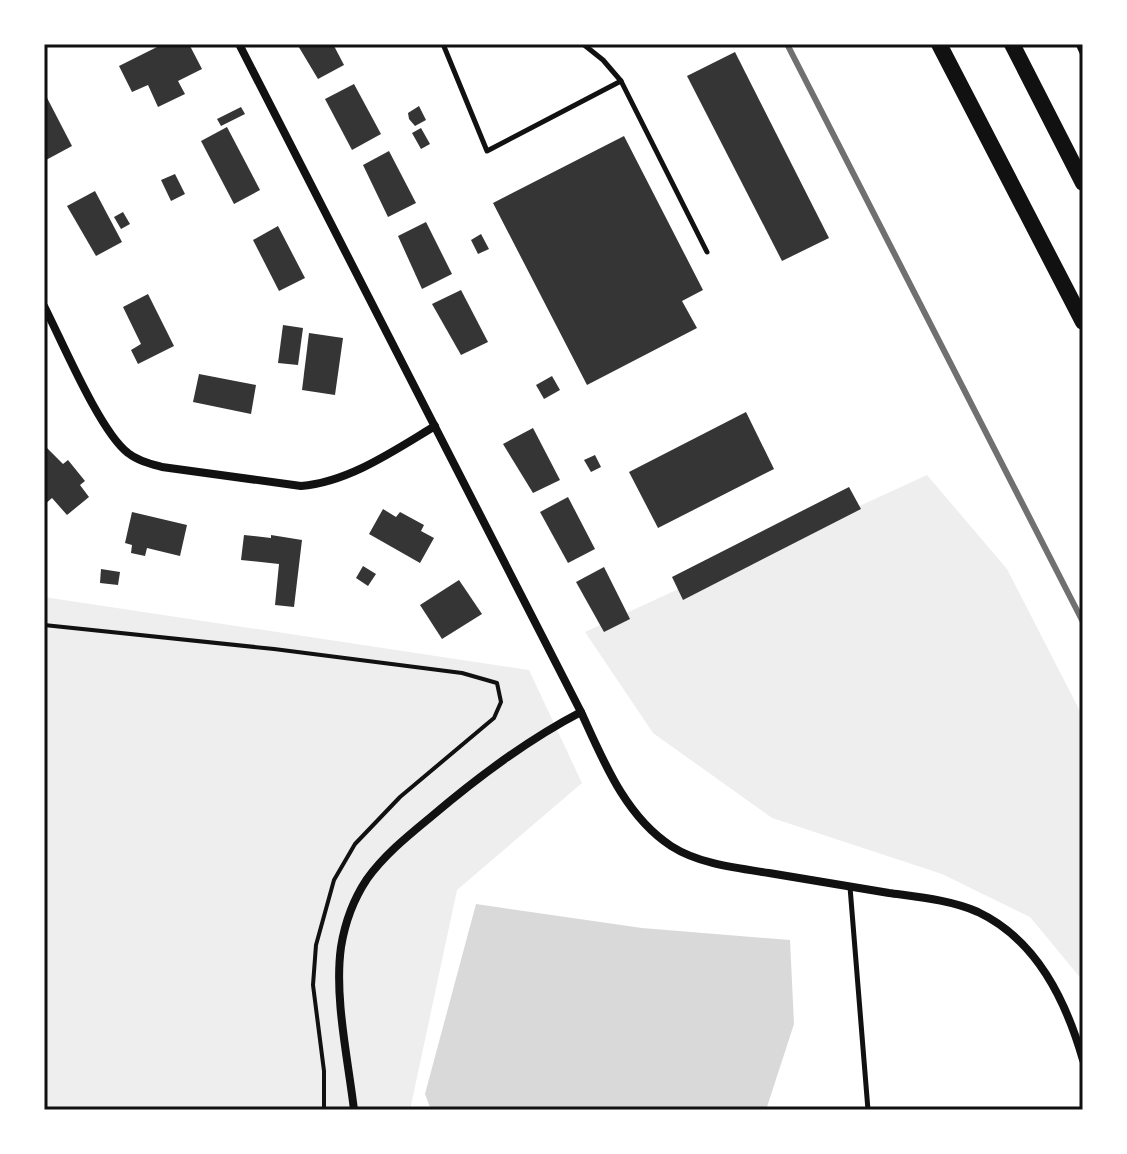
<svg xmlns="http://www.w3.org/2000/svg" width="1127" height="1154" font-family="'Roboto Condensed',sans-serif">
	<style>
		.green { fill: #eee }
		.water { fill: #d9d9d9 }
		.building { fill: #353535 }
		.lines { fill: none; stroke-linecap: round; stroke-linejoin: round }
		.path { stroke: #111; stroke-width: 4 }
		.service { stroke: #111; stroke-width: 5 }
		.minor { stroke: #111; stroke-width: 8 }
		.primary { stroke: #111; stroke-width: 16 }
		.rail { stroke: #707070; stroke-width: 6 }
		.neatline { fill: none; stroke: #111; stroke-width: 3 }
	</style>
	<rect width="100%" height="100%" fill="#fff"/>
	<g class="green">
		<path d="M927,475l80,94 76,148v264l-53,-64 -88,-43 -170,-56 -119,-85 -68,-101z"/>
		<path d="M44,597l485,73 53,113 -125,107 -47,220h-366z"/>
	</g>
	<path class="water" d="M476,904l166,24 148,12 4,84 -28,86h-335l-6,-16z"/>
	<g class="building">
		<path d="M163,44h26l13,25 -24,12 7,13 -27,13 -10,-22 -16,7 -13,-26z"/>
		<path d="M297,44h36l11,21 -26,14z"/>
		<path d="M735,52l94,186 -47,23 -95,-185z"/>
		<path d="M354,84l27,50 -29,16 -27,-51z"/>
		<path d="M44,92l28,54 -26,14 -2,-3z"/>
		<path d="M419,106l7,14 -11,6 -6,-7 -1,-6z"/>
		<path d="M241,107l4,7 -24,12 -4,-7z"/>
		<path d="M227,127l33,63 -26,14 -33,-63z"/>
		<path d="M421,128l9,16 -9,5 -9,-16z"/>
		<path d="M624,136l79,154 -21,11 15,27 -110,57 -94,-182z"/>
		<path d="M389,151l27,52 -28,14 -25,-52z"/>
		<path d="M175,174l10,20 -14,7 -10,-21z"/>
		<path d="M95,191l27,51 -26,14 -29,-50z"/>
		<path d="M123,212l7,12 -9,5 -7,-12z"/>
		<path d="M426,222l26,52 -30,15 -24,-53z"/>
		<path d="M278,226l27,52 -26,13 -26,-51z"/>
		<path d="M481,234l8,15 -11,5 -7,-14z"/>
		<path d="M461,290l27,52 -27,13 -29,-51z"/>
		<path d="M148,294l26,52 -36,18 -7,-14 10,-6 -18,-37z"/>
		<path d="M283,325l20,3 -5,37 -20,-2z"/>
		<path d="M309,333l34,5 -8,57 -33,-5z"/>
		<path d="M199,374l57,11 -5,29 -58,-12z"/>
		<path d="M552,376l8,14 -16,9 -8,-14z"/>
		<path d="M746,412l28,57 -116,59 -29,-56z"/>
		<path d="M533,428l27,52 -27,13 -30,-49z"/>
		<path d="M44,445l19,19 5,-4 17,21 -5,4 9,12 -22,18 -15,-17 -8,7z"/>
		<path d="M595,455l6,12 -10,5 -7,-12z"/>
		<path d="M849,487l12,22 -178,91 -11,-23z"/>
		<path d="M568,497l27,52 -27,14 -28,-51z"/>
		<path d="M383,509l13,8 4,-5 24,13 -3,6 13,7 -14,25 -51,-29z"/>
		<path d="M132,512l55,13 -7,31 -33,-8 -2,8 -14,-3 1,-8 -7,-2z"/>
		<path d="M244,535l27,3v-3l31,5 -8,67 -19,-2 4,-41 -38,-4z"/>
		<path d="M363,566l13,8 -8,12 -12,-8z"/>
		<path d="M604,567l26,52 -26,13 -28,-50z"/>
		<path d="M101,569l19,3 -2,13 -18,-2z"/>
		<path d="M459,580l23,34 -40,25 -22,-34z"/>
	</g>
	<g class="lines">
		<path class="path" d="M44,625l230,24 188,24 35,10 4,19 -7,16 -94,79 -45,47 -21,36 -18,65 -3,40 11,86v39"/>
		<g class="service">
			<path d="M443,44l44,107 134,-70 -18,-21 -20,-16"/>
			<path d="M1078,44l5,11"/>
			<path d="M621,81l86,171"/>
			<path d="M850,887l18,223"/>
		</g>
		<g class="minor">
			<path d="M239,44l342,668c22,48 44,104 90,134 28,18 65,22 98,27 40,7 80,13 120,20 29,4 62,7 89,19 59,28 88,89 105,148"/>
			<path d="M44,306c18,35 56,126 84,147 10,8 23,11 34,14l139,19c48,-4 94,-36 134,-60"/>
			<path d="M354,1110c-6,-51 -20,-113 -13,-163 4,-25 12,-47 26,-68 18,-25 42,-44 65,-63 46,-39 95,-76 149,-104"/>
		</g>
		<g class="primary">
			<path d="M939,44l144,278"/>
			<path d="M1012,44l71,139"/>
		</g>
		<path class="rail" d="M787,44l296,578"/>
	</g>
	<rect width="1127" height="1154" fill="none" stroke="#ffffff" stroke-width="92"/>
	<rect x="46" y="46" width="1035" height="1062" class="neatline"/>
</svg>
